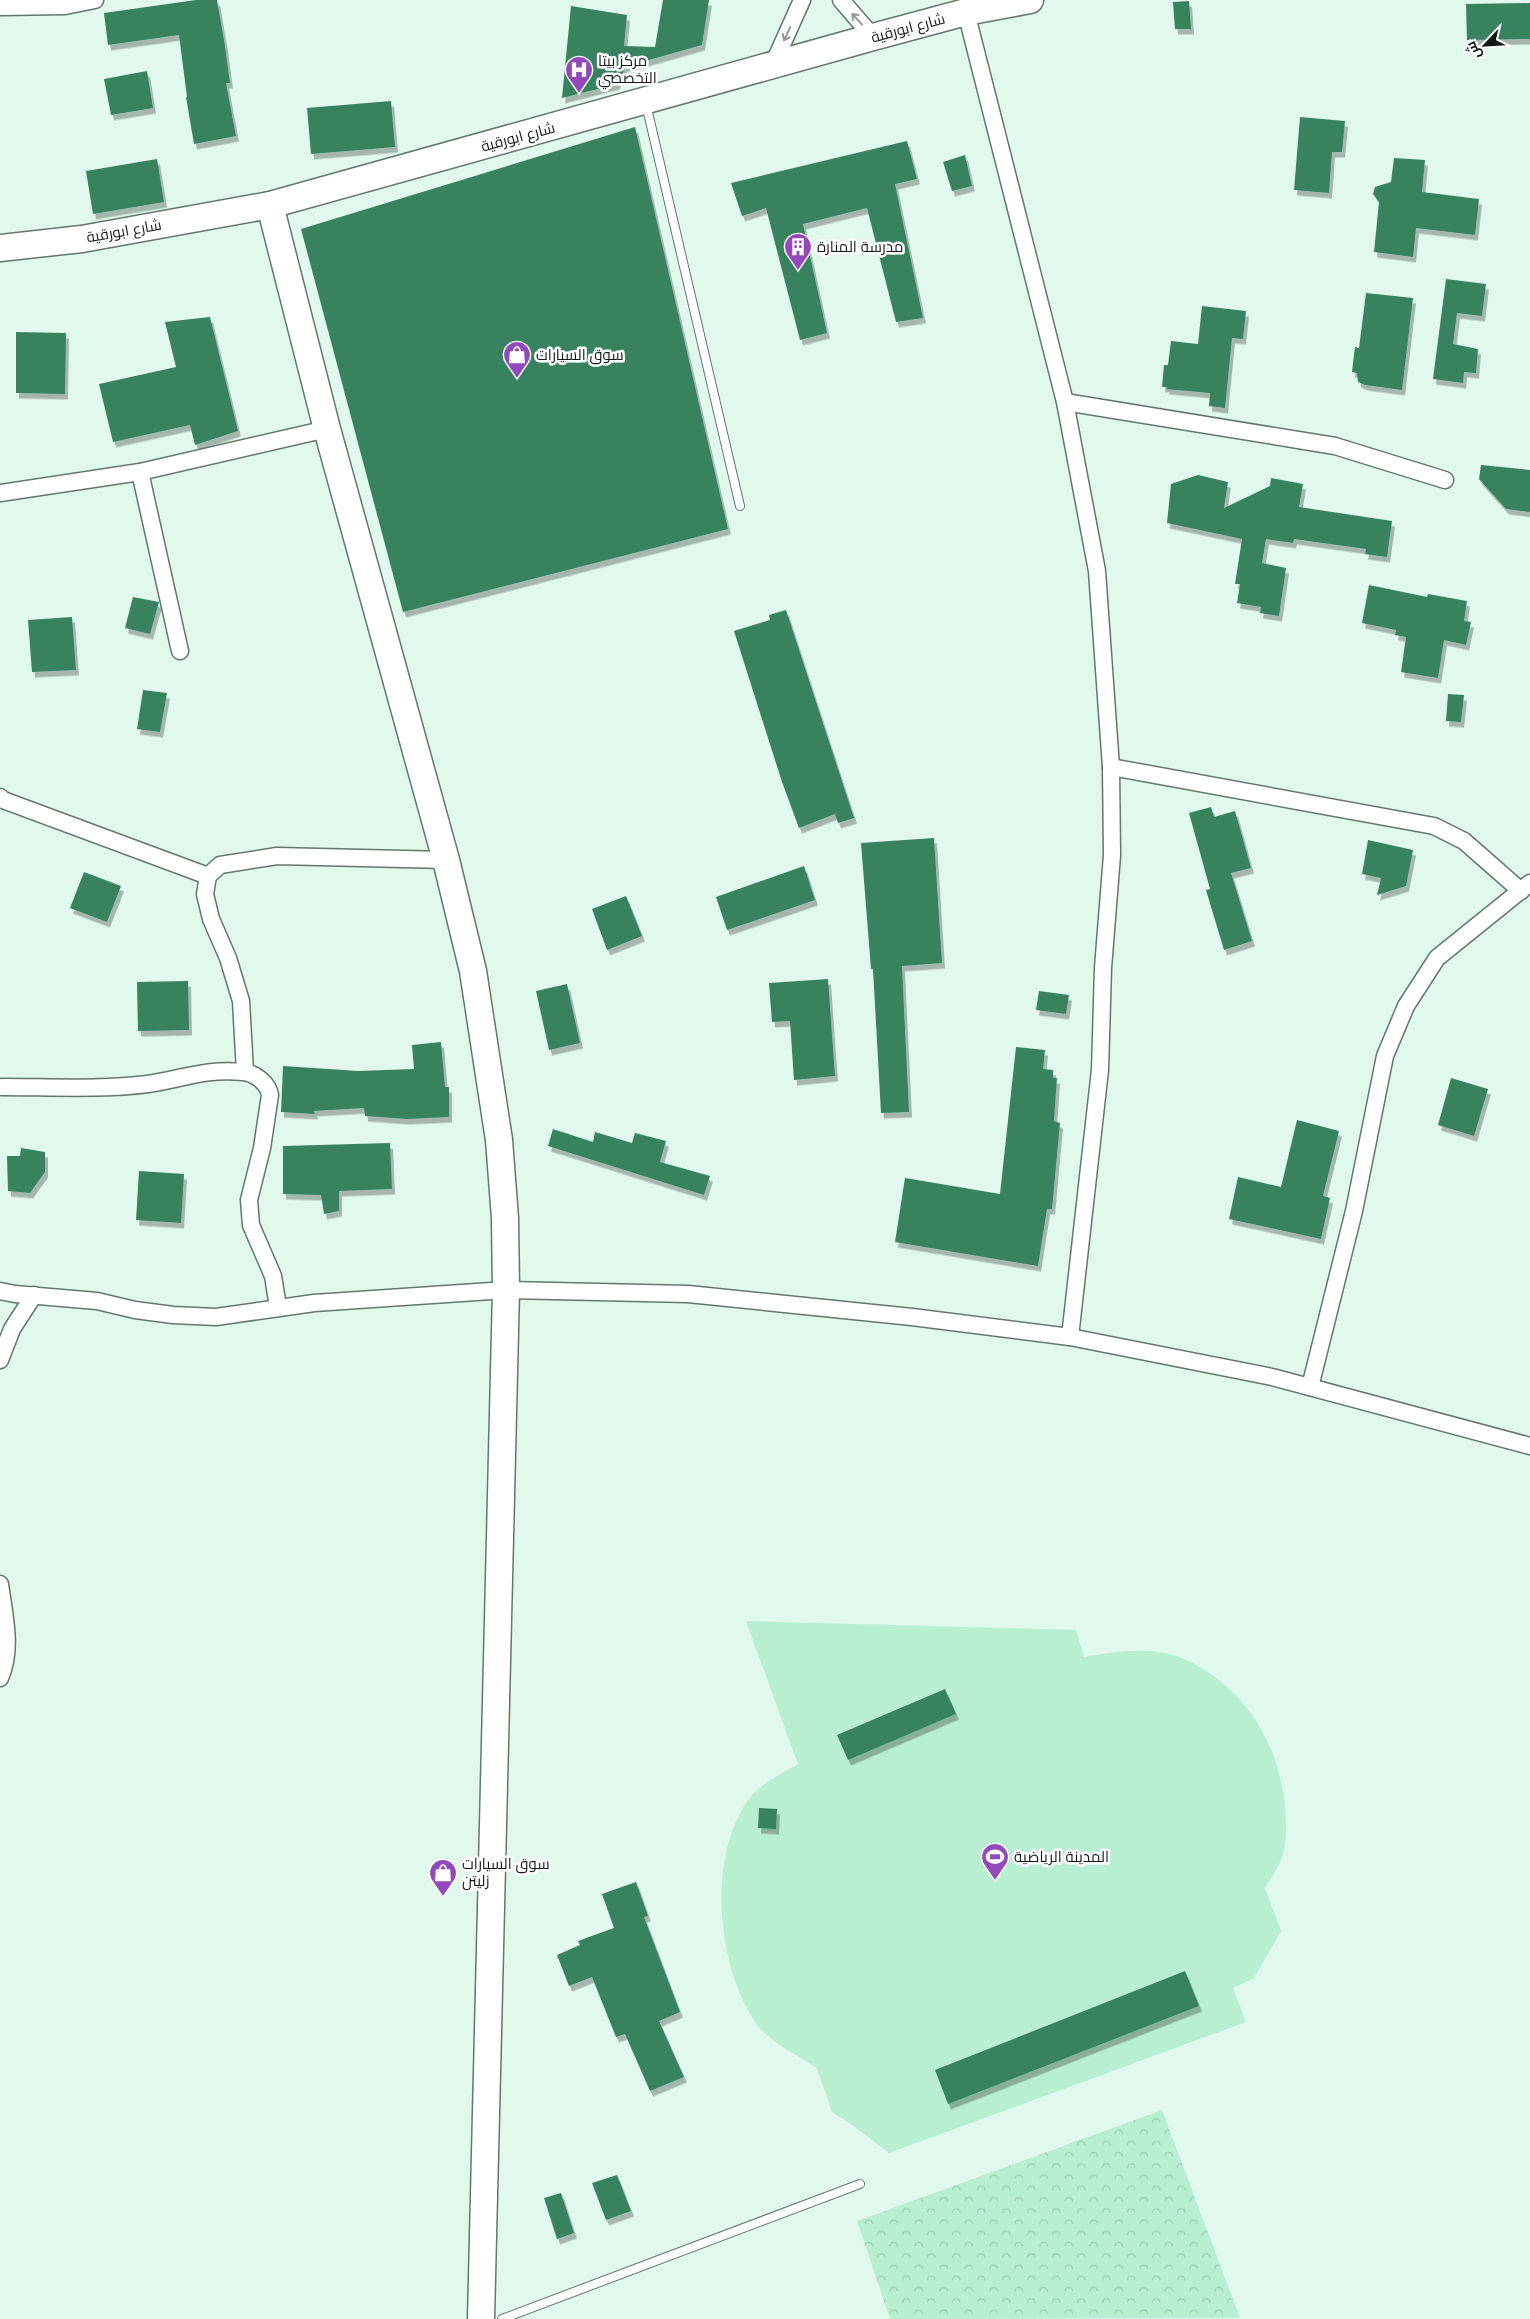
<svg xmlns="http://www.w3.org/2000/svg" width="1530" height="2319" font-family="'Open Sans',Cairo,sans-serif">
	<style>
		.park { fill: url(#park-crowns) }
		.garden { fill: #b8eed2 }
		.building { fill: #378261; filter: url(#shadow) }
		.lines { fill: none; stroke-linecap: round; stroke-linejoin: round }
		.service-casing { stroke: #63776d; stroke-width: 10 }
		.minor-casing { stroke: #63776d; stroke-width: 19 }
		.primary-casing { stroke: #63776d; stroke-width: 29 }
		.service { stroke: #fff; stroke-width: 8 }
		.minor { stroke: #fff; stroke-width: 16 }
		.primary { stroke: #fff; stroke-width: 26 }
		.oneway { stroke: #949896 }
		.labels { text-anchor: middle; stroke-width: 5; stroke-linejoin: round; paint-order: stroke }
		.street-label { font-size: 15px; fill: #111915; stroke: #fff }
		.poi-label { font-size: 15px; fill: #111915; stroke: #fff; text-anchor: start }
	</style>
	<defs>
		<pattern id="park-crowns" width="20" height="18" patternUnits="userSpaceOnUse" patternTransform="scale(1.25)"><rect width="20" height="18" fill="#b8eed2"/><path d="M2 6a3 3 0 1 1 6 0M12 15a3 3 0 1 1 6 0" fill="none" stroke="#9dccb3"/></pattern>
		<filter id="shadow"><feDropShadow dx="3" dy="5.5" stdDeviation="0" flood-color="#0004"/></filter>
	</defs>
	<rect width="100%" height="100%" fill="#e1f8ec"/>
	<path class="park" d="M1162,2110l78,208 -350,1 -33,-98z"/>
	<path class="garden" d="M746,1621l330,9 8,27c33,-6 72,-12 104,4 58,28 90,82 97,144 1,16 2,34 -2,49 -3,12 -12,24 -18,34l16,43 -27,47 -21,10 13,34 -357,131 -38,-29 -19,-12 -15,-44c-17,-11 -47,-26 -59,-42 -41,-57 -52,-168 -9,-227 12,-16 32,-25 49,-35z"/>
	<g class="building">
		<path d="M196,0h21l8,46 5,37h-4l10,53 -42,8 -8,-47h1l-8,-62 -71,10 -4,-32z"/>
		<path d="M663,0h46l-7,45 -78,22 -1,8h-4l-2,9 -55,14 9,-92 56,9 -3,31 31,1z"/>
		<path d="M1189,1l2,28h-16l-2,-27z"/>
		<path d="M1530,3v36l-63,1 -1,-36z"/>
		<path d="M147,71l6,37 -42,7 -7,-36z"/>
		<path d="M391,101l4,46 -84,7 -4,-46z"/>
		<path d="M1300,117l45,4 -3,31h-10l-3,41 -35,-3z"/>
		<path d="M635,127l93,402 -325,83 -102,-383z"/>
		<path d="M907,141l10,38 -22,5 28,134 -27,4 -29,-114 -64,16 24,109 -27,7 -34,-132 -24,8 -11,-33z"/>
		<path d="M965,155l7,31 -20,5 -9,-29z"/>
		<path d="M1394,158l31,2 -3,32 57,7 -4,36 -59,-7 -3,29 -39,-5 5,-50 -6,-8 2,-7 16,-5z"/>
		<path d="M157,159l7,43 -71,12 -7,-43z"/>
		<path d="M1446,279l40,5 -4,32 -25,-3 -4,31 25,5 -2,24 -12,-1 -1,11 -30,-4z"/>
		<path d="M1366,293l47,5 -11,92 -37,-5 -7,-3 -1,-9 -5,-1 3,-25 4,1z"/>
		<path d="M1202,306l44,5 -3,28 -11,-1 -7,70 -16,-2 1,-13 -44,-4 1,-2h-5l2,-22h4l3,-24 27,3z"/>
		<path d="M210,317l28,114 -43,14 -5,-20 -77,17 -14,-58 77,-17 -11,-45z"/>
		<path d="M16,332l50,1 -1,61 -49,-1z"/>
		<path d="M1481,465l49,5v42l-24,-3 -27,-30z"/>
		<path d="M1198,475l30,7 -4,26 46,-22 1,-8 32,6 -4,23 93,14 -5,36 -22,-3 1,-5 -72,-10 -1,4 -27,-4 -4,24 24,5 -7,48 -19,-3 1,-6 -24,-4 3,-19h-5l7,-45 -75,-16 4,-39z"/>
		<path d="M1369,585l58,12 1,-3 39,7 -3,20 7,1 -5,23 -22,-5 -6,38 -37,-6 5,-35 -11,-2 1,-5 -34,-7z"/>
		<path d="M133,597l26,5 -9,32 -25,-6z"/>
		<path d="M786,610l68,208 -16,5 -3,-9 -36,14 -17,-46 -48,-151 36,-11 -1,-5z"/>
		<path d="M72,617l4,53 -44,2 -4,-52z"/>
		<path d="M143,690l24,3 -7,39 -23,-3z"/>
		<path d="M1448,694l16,1 -3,27 -15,-1z"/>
		<path d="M1211,807l3,10 21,-6 16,57 -20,5 21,68 -28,9 -18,-60 4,-1 -21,-76z"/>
		<path d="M934,838l8,125 -40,3 7,146 -28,1 -8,-144h-2l-10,-126z"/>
		<path d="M1368,840l45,10 -7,36 -29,9 4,-17 -19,-4z"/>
		<path d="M804,866l11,34 -88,30 -11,-33z"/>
		<path d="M84,872l37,14 -14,36 -37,-14z"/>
		<path d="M626,896l16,40 -35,14 -15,-41z"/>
		<path d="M828,979l7,97 -41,4 -4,-59 -18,1 -3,-39z"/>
		<path d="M188,981l1,49 -51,1 -1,-49z"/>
		<path d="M567,984l13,59 -31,7 -13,-59z"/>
		<path d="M1039,991l30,4 -3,19 -30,-4z"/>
		<path d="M441,1042l4,45h4v30l-42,2 -42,-3 -1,-8 -50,3 1,3 -34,-2 2,-46 75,5 56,-2 -2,-24z"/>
		<path d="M1016,1047l29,3 -2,19 10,1v8h4l-3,43 6,2 -8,86h-5l-9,57 -143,-24 10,-64 95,16z"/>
		<path d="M1451,1078l37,11 -14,47 -36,-11z"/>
		<path d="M1297,1120l42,11 -16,65 7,2 -9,41 -92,-20 9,-42 43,10z"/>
		<path d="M553,1129l40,13 2,-10 37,11 3,-10 31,8 -6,21 50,14 -6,19 -156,-49z"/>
		<path d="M390,1143l2,46 -53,2v20l-15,3 -3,-19 -38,-1v-48z"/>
		<path d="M21,1148l24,4v20l-15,21 -22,-2 -1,-35h13z"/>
		<path d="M139,1171l45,3 -3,49 -45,-3z"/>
		<path d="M945,1689l11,25 -108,46 -11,-25z"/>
		<path d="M759,1808l18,1 -1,20 -18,-1z"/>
		<path d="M636,1882l12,34 -4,1 36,95 -21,9 25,56 -34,14 -25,-57 -9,3 -24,-60 -23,9 -12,-31 23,-10 -2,-4 36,-13 -12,-34z"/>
		<path d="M1185,1971l14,35 -251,98 -13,-34z"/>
		<path d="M617,2175l14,36 -25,9 -14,-37z"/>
		<path d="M561,2193l13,40 -17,6 -13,-41z"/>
	</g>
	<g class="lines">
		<defs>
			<g id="service">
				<path d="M646,104l94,402"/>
				<path d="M502,2319l358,-135"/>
			</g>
			<g id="minor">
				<path d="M841,0l32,37"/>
				<path d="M0,7l65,-1 30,-6"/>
				<path d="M966,12l99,390 32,169 14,196 1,88 -9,113 -3,102 -30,267"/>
				<path d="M772,67l30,-67"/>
				<path d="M1065,402l270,44 110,34"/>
				<path d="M140,472l40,179"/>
				<path d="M0,493l140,-21 187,-43"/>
				<path d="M1111,767l323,59 30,15 57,50"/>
				<path d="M0,797l3,3 205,76"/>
				<path d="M245,1072l-4,-71 -13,-43 -17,-39 -6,-25 3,-18 12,-11 57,-9 169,4"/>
				<path d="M2,1087c48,0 98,3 146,-3 34,-5 58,-16 95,-12 12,1 25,11 27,23l-8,53 -13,52 2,25 22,51 5,31"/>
				<path d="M0,1291l15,3 82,7 38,9 38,5 43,2 98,-14 192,-13 182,4 224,23 158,20 202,40 258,69"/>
				<path d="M0,1360l12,-31 22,-34"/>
				<path d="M1310,1387l44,-176 31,-155 21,-50 31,-48 93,-75"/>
				<path d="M0,1584c4,30 13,65 0,94"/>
			</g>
			<g id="primary">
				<path d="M270,205l57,224 119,431 27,111 26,169 6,78 1,72 -25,1029"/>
				<path d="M0,248l82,-9 188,-34 603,-168 93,-25 64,-12"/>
			</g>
		</defs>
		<use href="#service" class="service-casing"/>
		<use href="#minor" class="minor-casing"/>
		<use href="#primary" class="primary-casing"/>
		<use href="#service" class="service"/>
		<use href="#minor" class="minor"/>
		<use href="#primary" class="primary"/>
	</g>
	<defs><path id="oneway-shaft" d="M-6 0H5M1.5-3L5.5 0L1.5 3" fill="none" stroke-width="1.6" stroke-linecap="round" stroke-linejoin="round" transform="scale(1.25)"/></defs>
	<g class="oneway">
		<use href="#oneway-shaft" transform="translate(857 19) rotate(-132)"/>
		<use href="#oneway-shaft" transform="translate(787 34) rotate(115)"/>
	</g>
	<defs>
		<symbol id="hospital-pin" viewBox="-11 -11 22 30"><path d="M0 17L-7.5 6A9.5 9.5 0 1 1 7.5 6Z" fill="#9349bb" stroke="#fff"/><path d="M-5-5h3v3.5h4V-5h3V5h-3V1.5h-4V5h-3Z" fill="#fff"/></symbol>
		<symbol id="building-pin" viewBox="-11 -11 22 30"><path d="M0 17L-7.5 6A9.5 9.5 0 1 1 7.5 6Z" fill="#9349bb" stroke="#fff"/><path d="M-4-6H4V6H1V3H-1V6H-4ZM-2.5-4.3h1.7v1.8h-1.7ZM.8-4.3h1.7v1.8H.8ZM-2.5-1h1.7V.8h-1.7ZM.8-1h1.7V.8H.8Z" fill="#fff"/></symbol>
		<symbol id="shop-pin" viewBox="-11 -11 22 30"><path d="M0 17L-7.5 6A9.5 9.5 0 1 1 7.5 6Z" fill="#9349bb" stroke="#fff"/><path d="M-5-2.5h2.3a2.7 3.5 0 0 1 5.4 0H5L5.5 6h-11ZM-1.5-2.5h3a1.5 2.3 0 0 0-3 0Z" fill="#fff"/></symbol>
		<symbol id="stadium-pin" viewBox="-11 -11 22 30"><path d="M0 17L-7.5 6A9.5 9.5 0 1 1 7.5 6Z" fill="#9349bb" stroke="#fff"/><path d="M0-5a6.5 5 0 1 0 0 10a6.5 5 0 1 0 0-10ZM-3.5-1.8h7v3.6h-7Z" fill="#fff"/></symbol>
	</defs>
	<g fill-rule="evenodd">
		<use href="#hospital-pin" x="563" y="54" width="32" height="43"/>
		<use href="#building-pin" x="782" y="231" width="32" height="43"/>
		<use href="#shop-pin" x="501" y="339" width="32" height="43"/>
		<use href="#stadium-pin" x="979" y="1841" width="32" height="43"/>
		<use href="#shop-pin" x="427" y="1857" width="32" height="43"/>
	</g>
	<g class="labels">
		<g class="street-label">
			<text transform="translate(908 28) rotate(-15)" y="5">شارع ابورقية</text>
			<text transform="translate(518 137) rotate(-15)" y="5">شارع ابورقية</text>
			<text transform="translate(124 231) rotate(-10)" y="5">شارع ابورقية</text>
		</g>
		<g class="poi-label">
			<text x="598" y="66">مركز بيتا<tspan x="598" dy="17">التخصصي</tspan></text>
			<text x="817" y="252">مدرسة المنارة</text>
			<text x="536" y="360">سوق السيارات</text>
			<text x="1014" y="1862">المدينة الرياضية</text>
			<text x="462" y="1869">سوق السيارات<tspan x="462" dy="17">زليتن</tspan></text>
		</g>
	</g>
	<g transform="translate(1485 45) rotate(245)" stroke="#ffffff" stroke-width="4" paint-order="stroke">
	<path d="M0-4L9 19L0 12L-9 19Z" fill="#111915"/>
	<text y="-8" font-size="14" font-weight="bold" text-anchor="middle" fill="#111915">ش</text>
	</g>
</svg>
